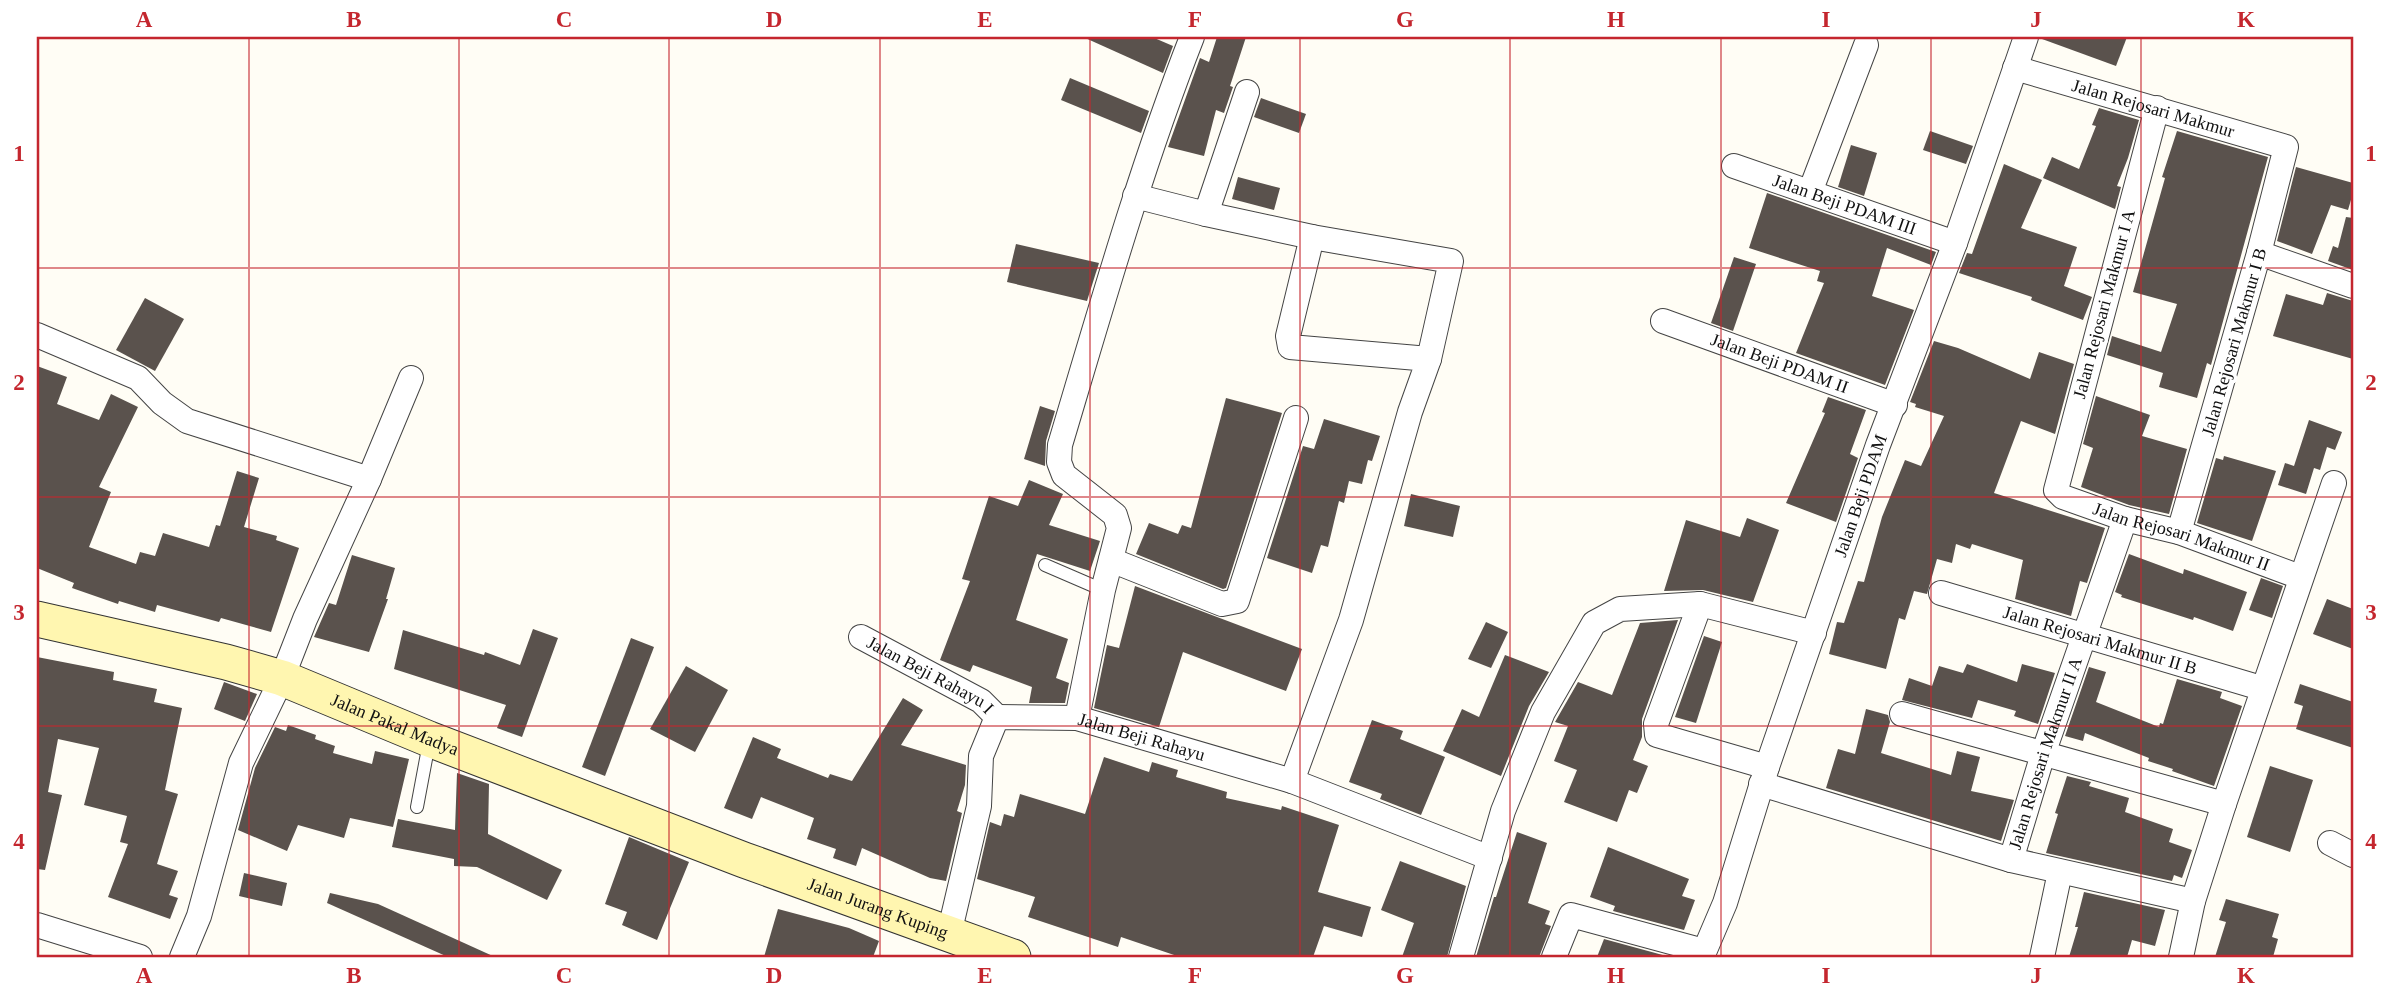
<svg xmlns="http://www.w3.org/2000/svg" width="2390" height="994" font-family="'Times New Roman',serif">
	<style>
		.building { fill: #5a524d }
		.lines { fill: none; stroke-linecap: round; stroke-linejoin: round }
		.lane-casing { stroke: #444; stroke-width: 14 }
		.street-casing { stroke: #444; stroke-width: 26 }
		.secondary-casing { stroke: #333; stroke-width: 37 }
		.lane { stroke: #fff; stroke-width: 12 }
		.street { stroke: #fff; stroke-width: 24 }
		.secondary { stroke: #fff6b0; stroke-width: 35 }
		.grid { fill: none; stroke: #c4262e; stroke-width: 2; stroke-opacity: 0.55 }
		.labels { text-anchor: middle; stroke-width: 7; stroke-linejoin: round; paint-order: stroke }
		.street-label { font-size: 18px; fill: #111; stroke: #fff }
		.neatline { fill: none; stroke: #c4262e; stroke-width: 2.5 }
		.grid-label { font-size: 23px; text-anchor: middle; font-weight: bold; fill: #c4262e }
	</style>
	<rect width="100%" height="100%" fill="#fffdf5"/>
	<g class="building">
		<path d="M1083,37h69l21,9 -10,27z"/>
		<path d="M1217,37h29l-16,49 3,1 -9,26 -8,-3 -12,46 -36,-9 32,-89 9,4z"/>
		<path d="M2043,37h84l-11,29 -74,-27z"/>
		<path d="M1070,78l79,33 -8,22 -80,-33z"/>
		<path d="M1261,98l45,16 -7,19 -45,-16z"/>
		<path d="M2099,108l40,12 -11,38 -11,28 4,1 -6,22 -72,-31 9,-21 27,12 17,-43 -4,-1z"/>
		<path d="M1930,131l43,15 -7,18 -43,-14z"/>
		<path d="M2177,131l91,26 -57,208 -4,-2 -10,35 -38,-11 4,-14 -56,-18 5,-19 49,16 16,-48 -44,-12 32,-114 -3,-1z"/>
		<path d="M1851,145l26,8 -13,43 -26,-9z"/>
		<path d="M2004,164l38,16 -21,48 56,19 -13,39 28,11 -9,23 -52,-20 1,-3 -73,-24 8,-20 5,1z"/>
		<path d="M2296,167l57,16v10l-5,17 -17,-5 -19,49 -35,-13z"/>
		<path d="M1238,177l42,11 -6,22 -42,-11z"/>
		<path d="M1767,193l169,59 -5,13 -44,-17 -15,48 42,14 -29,75 -89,-32 28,-70 -7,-2 3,-10 -71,-23z"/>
		<path d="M2346,217l7,1v52l-25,-9 5,-15 5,2z"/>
		<path d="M1016,244l83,19 -12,38 -80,-19z"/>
		<path d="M1734,257l22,7 -23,67 -22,-8z"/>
		<path d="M2327,293l26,8v58l-80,-23 13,-42 37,11z"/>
		<path d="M145,298l39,21 -29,52 -39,-21z"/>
		<path d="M1934,341l24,7 72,31 9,-27 35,12 -19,70 -34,-13 -27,72 111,35 -18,55 -7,-2 -9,35 -56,-17 8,-39 -51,-16 -2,5 -14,-5 -4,19 -15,-4 -10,35 -13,-3 -9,29 -6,-2 -13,51 -57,-15 8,-32 7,1 14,-42 6,1 18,-65 23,-57 16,6 23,-50 -29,-9 1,-3 -6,-2z"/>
		<path d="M37,366l30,11 -10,27 42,16 12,-26 27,13 -39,80 12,5 -22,55 47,17 4,-12 15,4 8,-23 46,14 7,-22 4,1 17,-55 22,7 -15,49 33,9 -1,4 23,8 -28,84 -50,-14 -2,4 -62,-17 -2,7 -36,-11 -1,3 -46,-16 2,-5 -37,-15z"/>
		<path d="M2096,396l54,19 -8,21 45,13 -18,65 -40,-9 -48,-18 12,-39 -10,-4z"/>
		<path d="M1828,397l38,13 -16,44 8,4 -22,64 -50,-19 39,-90 -3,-1z"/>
		<path d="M1226,398l56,15 -56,175 -3,1 -87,-35 13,-31 29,11 4,-9 9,3z"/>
		<path d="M1040,406l15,5 -9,30 -1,25 -21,-7z"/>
		<path d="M1324,419l56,17 -8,25 -4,-1 -6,24 -13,-3 -5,22 -5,-2 -11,46 -7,-2 -9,28 -45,-15 36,-112 11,3z"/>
		<path d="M2309,420l33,12 -7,18 -8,-3 -7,23 -6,-2 -8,26 -28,-9 7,-22 9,3z"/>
		<path d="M2224,456l52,15 -24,70 -55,-18 19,-65 7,2z"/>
		<path d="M1029,480l34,14 -14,31 51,16 -10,30 -53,-17 -21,66 52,19 -12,39 13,5 -4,20h-36l3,-16 -59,-22 -3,7 -30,-12 30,-79 -8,-2 27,-83 29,10z"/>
		<path d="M1411,494l49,12 -7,31 -49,-11z"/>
		<path d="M1747,518l32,12 -26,72 -50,-12 -39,1 22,-71 54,17z"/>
		<path d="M2129,554l54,20 1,-5 63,23 -14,39 -39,-14 -1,3 -72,-23 1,-2 -7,-3z"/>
		<path d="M352,555l43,13 -9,31h2l-19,53 -55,-15 15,-34 7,2z"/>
		<path d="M2261,578l22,8 -11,32 -23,-8z"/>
		<path d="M1135,586l167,63 -16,42 -103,-39 -24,75 -65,-19 13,-63 12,3z"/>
		<path d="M2327,599l26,10v40l-40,-15z"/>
		<path d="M1678,620l-36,99v18l-9,23 15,6 -11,27 -8,-3 -12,32 -53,-20 13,-32 -23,-9 14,-35 -13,-4 23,-40 34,13 28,-72z"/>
		<path d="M1486,622l22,10 -17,36 -23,-9z"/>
		<path d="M533,629l25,9 -36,99 -25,-9 9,-23 -112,-36 9,-39 81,25 1,-3 35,13z"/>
		<path d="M1704,636l18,6 -26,81 -21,-6z"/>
		<path d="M631,638l23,9 -49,129 -23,-9z"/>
		<path d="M1505,655l44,17 -20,34 -28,70 -58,-25 19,-42 17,8z"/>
		<path d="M37,657l77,15 -1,8 44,9 -3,13 28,6 -17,82 13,4 -21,70 21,7 -9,24 9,3 -8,21 -62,-22 20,-53 -8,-2 7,-26 -43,-11 15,-57 -41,-9 -10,53 14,3 -17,75 -8,-1z"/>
		<path d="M1967,664l50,18 5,-18 33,9 -17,51 -24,-8 2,-5 -38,-11 -6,18 -70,-18 7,-22 23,8 7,-20 24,7z"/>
		<path d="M686,666l42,24 -33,62 -45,-23z"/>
		<path d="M2089,667l17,5 -10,30 63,25 1,-4 3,1 14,-45 45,13 -2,6 22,8 -28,80 -42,-15 1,-2 -25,-8 1,-3 -64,-25 -2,8 -18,-5z"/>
		<path d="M224,682l33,12 -12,27 -31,-12z"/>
		<path d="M2300,684l53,18v46l-57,-19 7,-23 -9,-3z"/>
		<path d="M903,698l20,12 -22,35 65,20 -1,20 -8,26 5,2 -16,68 -16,-3 -68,-30 -6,18 -23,-8 3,-9 -29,-10 7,-21 -53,-21 -9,22 -28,-11 29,-71 28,12 -4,9 51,20 2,-4 22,7z"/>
		<path d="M1866,709l22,6 2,7 -9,31 70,22 6,-24 23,6 -9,34 43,9 -13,41 -175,-53 12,-39 17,5z"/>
		<path d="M1372,720l31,11 -3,8 45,18 -24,58 -41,-16 2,-5 -33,-12z"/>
		<path d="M288,725l28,10 -1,4 20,7 -2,7 39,11 3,-13 34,8 -16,68 -43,-9 -6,20 -46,-13 -11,26 -49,-21 17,-62 20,-41 11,4z"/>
		<path d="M1104,757l45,15 3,-10 26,8 -2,7 51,15 -1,6 55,12 1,-4 57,19 -21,67 53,15 -9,30 -38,-11 -11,31h-133l-59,-20 -3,10 -90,-30 7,-20 -58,-18 13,-57 11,4 3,-12 10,3 6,-23 65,20z"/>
		<path d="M2270,766l43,14 -23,72 -43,-15z"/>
		<path d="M457,773l32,11 -1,50 74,36 -15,30 -70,-33 -23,-1v-7l-62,-12 6,-28 57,11z"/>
		<path d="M2067,776l24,6 -2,4 40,12 -4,14 48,17 -4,13 23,8 -10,28 -8,-3 -2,6 -126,-28 12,-39 -3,-1z"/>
		<path d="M1517,832l30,11 -19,60 22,8 -5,13 6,2 -12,31h-63l18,-60h2z"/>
		<path d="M629,837l60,25 -32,78 -35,-15 5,-13 -22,-8z"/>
		<path d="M1608,847l81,32 -7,17 13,4 -11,30 -71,-19 2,-5 -25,-9z"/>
		<path d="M1400,861l66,25 -19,71h-45l12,-34 -33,-13z"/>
		<path d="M244,873l43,10 -5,23 -43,-10z"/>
		<path d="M2084,892l81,18 -10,36 -23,-6 -5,17h-58l9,-30h-3z"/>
		<path d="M330,893l48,11 117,53h-47l-121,-54z"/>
		<path d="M2226,899l53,15 -7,23 6,2 -5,18h-58l11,-35 -7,-2z"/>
		<path d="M778,909l71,19 30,13 -6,16h-109z"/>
		<path d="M1604,939l66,18h-73z"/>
	</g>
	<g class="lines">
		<defs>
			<g id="lane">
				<path d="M1045,565l58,25"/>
				<path d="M417,807l12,-64"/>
			</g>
			<g id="street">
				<path id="s1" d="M2015,68l271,79 -27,106 -80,279"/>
				<path id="s2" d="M2157,108l-101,382 7,7 62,22 54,13 121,45"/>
				<path id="s3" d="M1734,166l221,77"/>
				<path d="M1810,192l56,-147"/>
				<path d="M1135,196l71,18 41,-122"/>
				<path d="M1206,214l106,23 -24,99 2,11 139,12 -19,53 -59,208 -59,161"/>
				<path d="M1312,237l139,24 -22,98"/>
				<path d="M2259,253l94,33"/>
				<path id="s4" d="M1663,321l232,84"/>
				<path d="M37,335l101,43 24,25 25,18 182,58"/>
				<path d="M1111,560l111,44 15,-3 59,-183"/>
				<path id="s5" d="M1941,593l320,95"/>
				<path d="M1700,604l-44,120 1,11 110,32"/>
				<path id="s6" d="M861,637l120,64 16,16"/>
				<path d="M1902,714l322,90"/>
				<path d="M1077,718l26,-128 16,-62 -4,-13 -51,-40 -5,-13 1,-17c41,-137 80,-275 132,-408"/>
				<path d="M1761,784l250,76 182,41"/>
				<path d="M2330,843l23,12"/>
				<path id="s7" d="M2011,860l32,-106 82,-235"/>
				<path d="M37,925l103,32"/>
				<path id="s8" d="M949,934l30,-128 2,-50 16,-39 80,1 215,63 198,77"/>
				<path d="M182,957l17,-41 42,-153 41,-85 23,-59 64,-140 42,-101"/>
				<path d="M1461,957l42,-146 40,-99 51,-89 26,-14 80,-5 114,29"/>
				<path d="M1554,957l17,-42 133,36"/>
				<path id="s9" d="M1702,957l23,-54 42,-136 111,-322 77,-202 71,-206"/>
				<path d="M2042,957l18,-85"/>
				<path d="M2181,957l12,-56 31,-97 110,-321"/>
			</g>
			<g id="secondary">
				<path id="s10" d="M37,619l189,43 56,16 147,61 315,121 269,97"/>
			</g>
		</defs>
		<use href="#lane" class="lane-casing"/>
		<use href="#street" class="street-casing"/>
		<use href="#secondary" class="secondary-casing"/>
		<use href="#lane" class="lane"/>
		<use href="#street" class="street"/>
		<use href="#secondary" class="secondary"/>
	</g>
	<path class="grid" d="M249,37v920M459,37v920M669,37v920M880,37v920M1090,37v920M1300,37v920M1510,37v920M1721,37v920M1931,37v920M2141,37v920M37,268h2316M37,497h2316M37,726h2316"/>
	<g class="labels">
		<g class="street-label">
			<text dy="6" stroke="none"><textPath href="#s1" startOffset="144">Jalan Rejosari Makmur</textPath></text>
			<text dy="6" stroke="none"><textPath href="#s3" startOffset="117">Jalan Beji PDAM III</textPath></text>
			<text transform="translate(2104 304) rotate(-75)" y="6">Jalan Rejosari Makmur I A</text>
			<text transform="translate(2234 342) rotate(-74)" y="6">Jalan Rejosari Makmur I B</text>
			<text dy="6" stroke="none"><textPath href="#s4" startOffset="124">Jalan Beji PDAM II</textPath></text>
			<text dy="6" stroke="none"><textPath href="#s9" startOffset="488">Jalan Beji PDAM</textPath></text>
			<text dy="6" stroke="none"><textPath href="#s2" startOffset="530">Jalan Rejosari Makmur II</textPath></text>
			<text dy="6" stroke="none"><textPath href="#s5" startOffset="166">Jalan Rejosari Makmur II B</textPath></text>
			<text dy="6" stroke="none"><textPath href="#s6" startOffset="79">Jalan Beji Rahayu I</textPath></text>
			<text dy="6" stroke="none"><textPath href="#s10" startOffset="374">Jalan Pakal Madya</textPath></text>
			<text dy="6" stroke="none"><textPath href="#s8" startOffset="371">Jalan Beji Rahayu</textPath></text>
			<text dy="6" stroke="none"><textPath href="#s7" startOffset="112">Jalan Rejosari Makmur II A</textPath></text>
			<text dy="6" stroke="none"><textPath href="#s10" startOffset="891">Jalan Jurang Kuping</textPath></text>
		</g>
	</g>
	<rect width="2390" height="994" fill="none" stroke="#ffffff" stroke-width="77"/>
	<rect x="38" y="38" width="2314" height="918" class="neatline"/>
	<g class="grid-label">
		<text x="144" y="27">A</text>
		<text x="354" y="27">B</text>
		<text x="564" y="27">C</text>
		<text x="774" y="27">D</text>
		<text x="985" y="27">E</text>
		<text x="1195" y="27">F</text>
		<text x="1405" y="27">G</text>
		<text x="1616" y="27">H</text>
		<text x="1826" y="27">I</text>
		<text x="2036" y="27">J</text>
		<text x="2246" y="27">K</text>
		<text x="19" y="161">1</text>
		<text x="2371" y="161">1</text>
		<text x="19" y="390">2</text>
		<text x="2371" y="390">2</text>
		<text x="19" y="620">3</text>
		<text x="2371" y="620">3</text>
		<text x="19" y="849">4</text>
		<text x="2371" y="849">4</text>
		<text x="144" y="983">A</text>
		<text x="354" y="983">B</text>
		<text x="564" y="983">C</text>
		<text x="774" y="983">D</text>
		<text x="985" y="983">E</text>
		<text x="1195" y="983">F</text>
		<text x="1405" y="983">G</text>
		<text x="1616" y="983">H</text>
		<text x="1826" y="983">I</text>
		<text x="2036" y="983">J</text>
		<text x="2246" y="983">K</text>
	</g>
</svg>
